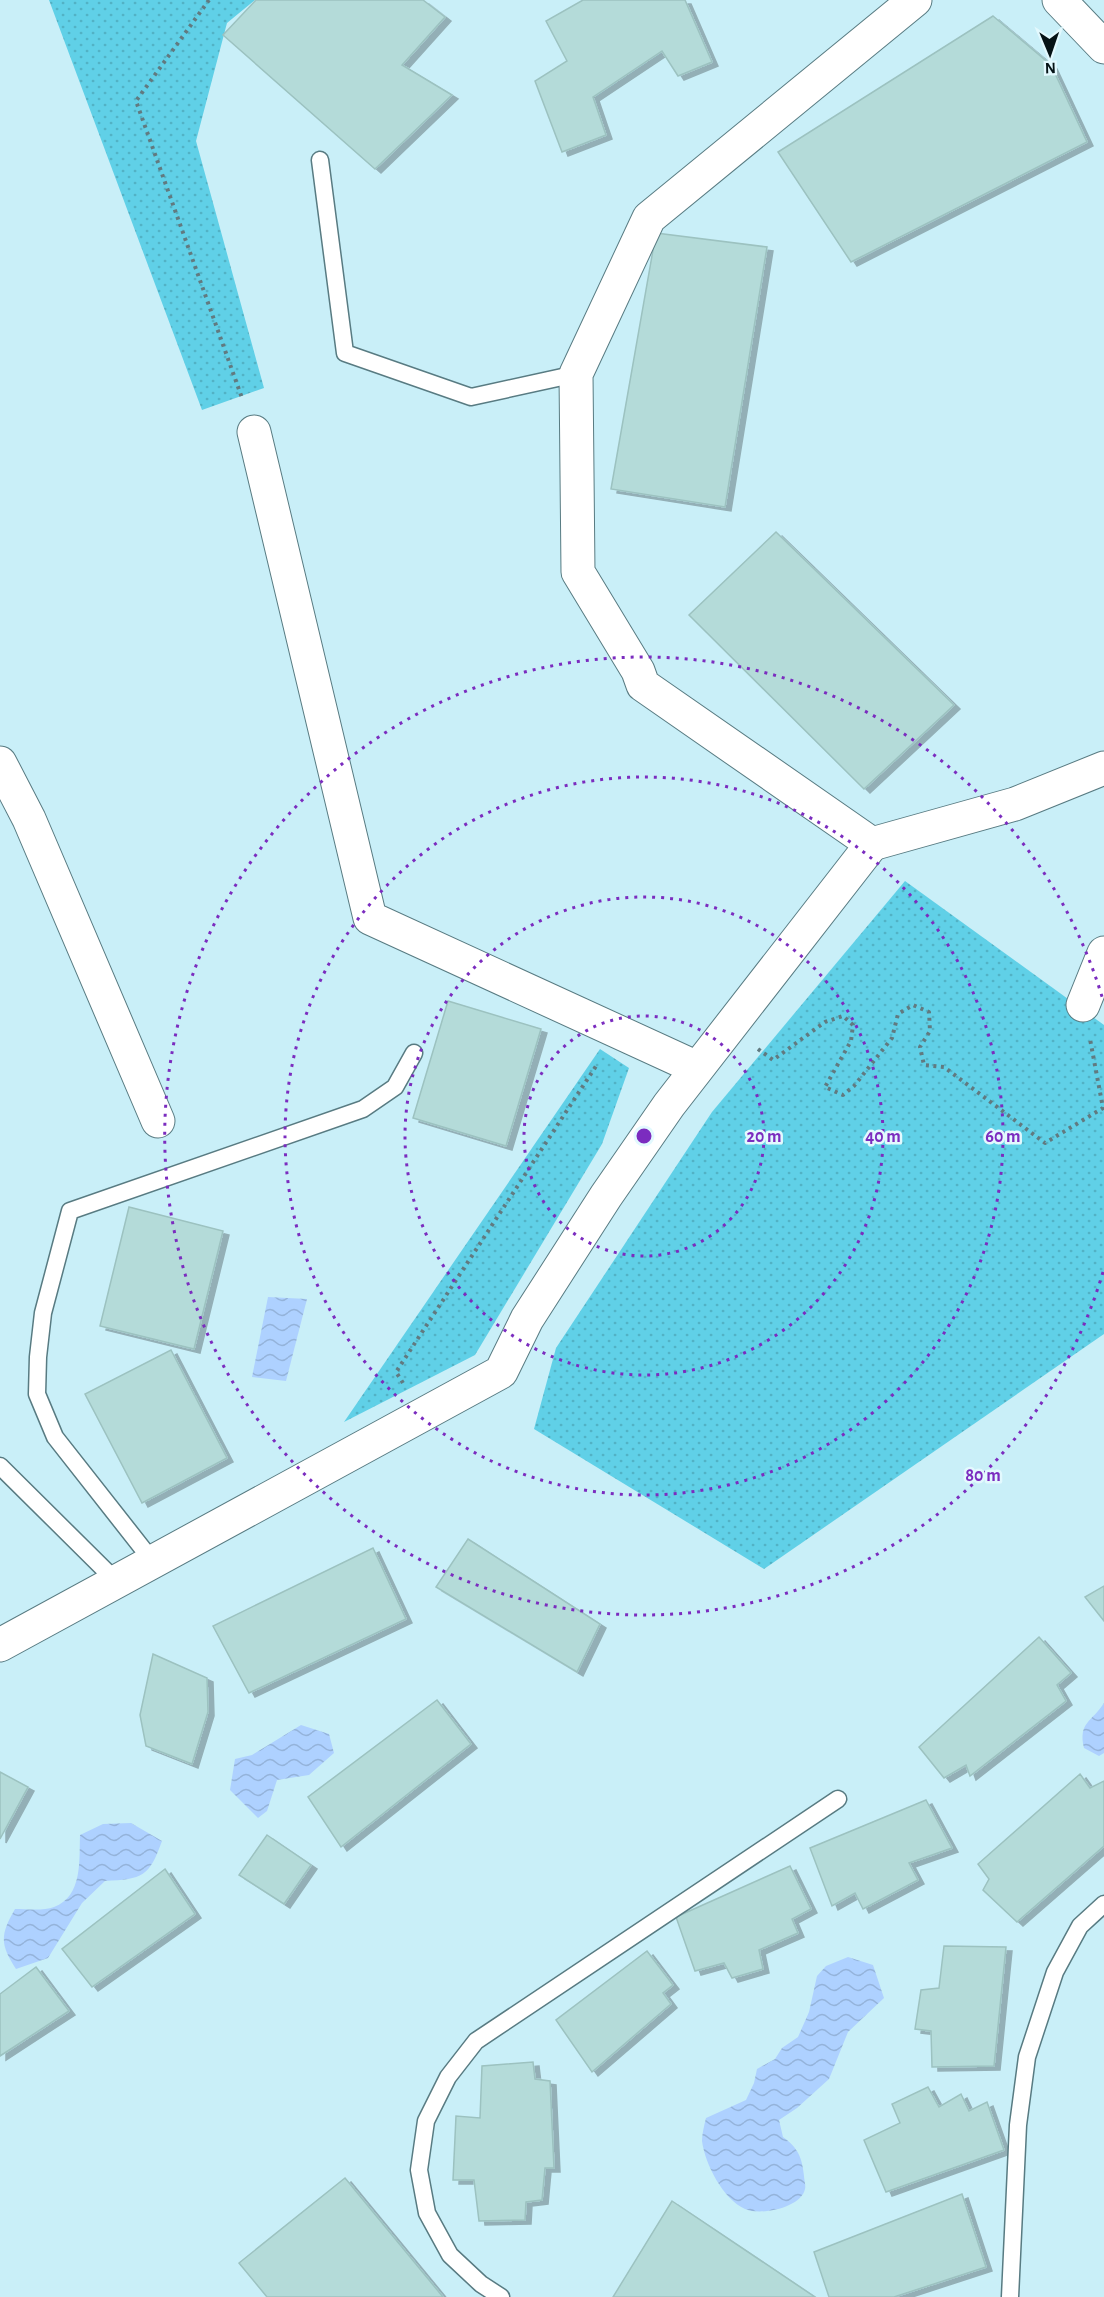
<svg xmlns="http://www.w3.org/2000/svg" width="1104" height="2297" font-family="'Alegreya Sans',sans-serif">
	<style>
		.park { fill: url(#park-dots) }
		.water { fill: url(#water-waves) }
		.building { fill: #b4dbd9; stroke: #9cc2c0; stroke-width: 1.5; filter: url(#shadow) }
		.lines { fill: none; stroke-linecap: round; stroke-linejoin: round }
		.service-casing { stroke: #587b82; stroke-width: 19 }
		.minor-casing { stroke: #587b82; stroke-width: 35 }
		.path { stroke: #617a80; stroke-width: 4; stroke-dasharray: 3 4.5; stroke-linecap: butt }
		.service { stroke: #fff; stroke-width: 16 }
		.minor { stroke: #fff; stroke-width: 33 }
		.ring { fill: none; stroke: #7b2cbf; stroke-width: 3; stroke-dasharray: 3 6 }
		.centre { fill: #7b2cbf; stroke: #e3f9fe; stroke-width: 3 }
		.ring-label { font-size: 18px; text-anchor: middle; font-weight: bold; fill: #7b2cbf; stroke: #e3f9fe; stroke-width: 5; stroke-linejoin: round; paint-order: stroke }
	</style>
	<defs>
		<pattern id="park-dots" width="8" height="8" patternUnits="userSpaceOnUse" patternTransform="scale(1.5)"><rect width="8" height="8" fill="#60d0e7"/><path d="M2 2h.1M6 6h.1" fill="none" stroke="#52b2c5" stroke-width="1.8" stroke-linecap="round"/></pattern>
		<pattern id="water-waves" width="16" height="10" patternUnits="userSpaceOnUse" patternTransform="scale(1.5)"><rect width="16" height="10" fill="#aed1ff"/><path d="M0 5q4-4 8 0t8 0" fill="none" stroke="#94b3da"/></pattern>
		<filter id="shadow"><feDropShadow dx="6" dy="4" stdDeviation="0" flood-color="#0004"/></filter>
	</defs>
	<rect width="100%" height="100%" fill="#c9eff8"/>
	<g class="park">
		<path d="M49,0h206l-28,23 -31,118 68,247 -62,22z"/>
		<path d="M905,881l199,144v309l-340,235 -230,-140 22,-81 156,-236z"/>
		<path d="M600,1049l29,19 -27,76 -127,211 -131,67z"/>
	</g>
	<g class="water">
		<path d="M268,1297l39,2 -21,82 -34,-4z"/>
		<path d="M1104,1703v50l-5,3 -15,-8c-6,-26 8,-26 20,-45z"/>
		<path d="M301,1725l28,9 5,19 -25,22 -32,5 -10,31 -9,7 -28,-28 5,-31 17,-4z"/>
		<path d="M131,1823l31,18c-13,36 -19,38 -57,40l-23,22 -34,55 -32,11c-16,-25 -16,-34 -1,-60 11,0 29,2 39,-2 29,-11 25,-47 26,-72l23,-11z"/>
		<path d="M848,1957l25,8 11,33 -36,34 -19,47 -32,29 -18,12 4,17c15,11 19,20 21,39 0,3 2,10 1,13 -4,19 -45,27 -60,20 -22,-10 -40,-45 -43,-68 0,-7 2,-15 4,-23l40,-18 8,-17 3,-14 18,-10 7,-11 16,-11 11,-25 8,-36 9,-10z"/>
	</g>
	<g class="building">
		<path d="M256,0h167l22,17 -43,48 50,30 -77,74 -152,-134z"/>
		<path d="M583,0h102l27,62 -34,14 -16,-25 -69,46 13,38 -44,17 -27,-71 32,-20 -21,-40z"/>
		<path d="M993,16l58,49 36,77 -236,120 -73,-110z"/>
		<path d="M656,233l111,14 -42,260 -114,-18z"/>
		<path d="M776,532l178,173 -90,84 -175,-174z"/>
		<path d="M448,1001l93,28 -35,117 -93,-28z"/>
		<path d="M129,1207l94,24 -29,118 -94,-23z"/>
		<path d="M171,1350l56,108 -85,45 -57,-109z"/>
		<path d="M468,1539l132,85 -23,48 -141,-85z"/>
		<path d="M373,1548l33,71 -157,74 -36,-67z"/>
		<path d="M1104,1586v35l-19,-24z"/>
		<path d="M1039,1637l32,36 -14,12 9,16 -96,75 -4,-11 -22,13 -25,-31z"/>
		<path d="M153,1654l54,24 1,34 -16,52 -46,-18 -6,-31z"/>
		<path d="M437,1700l34,44 -130,103 -33,-50z"/>
		<path d="M0,1772l28,15 -28,52z"/>
		<path d="M1080,1774l10,14 14,-7v65l-87,76 -34,-32 6,-11 -11,-15z"/>
		<path d="M926,1800l26,48 -43,15 9,17 -55,29 -8,-16 -23,13 -22,-58z"/>
		<path d="M267,1835l44,30 -27,39 -45,-29z"/>
		<path d="M790,1866l21,43 -19,10 6,14 -39,17 4,19 -31,9 -8,-15 -29,8 -19,-54z"/>
		<path d="M165,1869l30,45 -103,73 -30,-38z"/>
		<path d="M944,1946l62,1 -12,119 -62,1 -1,-36 -16,-2 6,-39 18,-2z"/>
		<path d="M647,1951l26,34 -10,8 8,11 -79,68 -36,-52z"/>
		<path d="M36,1967l33,44 -69,45v-62z"/>
		<path d="M533,2062l2,17 15,2 4,87h-9l-3,32 -16,2 -1,18 -46,1 -5,-41h-21l3,-64 24,2 2,-52z"/>
		<path d="M928,2087l11,20 22,-13 8,17 18,-9 17,48 -118,42 -22,-52 36,-17 -8,-19z"/>
		<path d="M345,2178l98,119h-176l-28,-34z"/>
		<path d="M962,2194l24,73 -92,30h-65l-15,-45z"/>
		<path d="M672,2201l143,96h-202z"/>
	</g>
	<g class="lines">
		<defs>
			<g id="service">
				<path d="M320,160l25,193 126,44 105,-23"/>
				<path d="M0,1466l117,116"/>
				<path d="M154,1563l-99,-126 -18,-43 1,-37 5,-44 27,-102 293,-102 32,-22 19,-34"/>
				<path d="M501,2297l-20,-13 -31,-29 -23,-42 -8,-43 7,-49 22,-44 28,-36 362,-242"/>
				<path d="M1010,2297l8,-172 9,-68 28,-85 25,-46 24,-22"/>
			</g>
			<g id="minor">
				<path d="M915,0l-266,218 -73,156 2,198 60,99 5,14 229,159 143,-40 89,-36"/>
				<path d="M1059,0l45,47"/>
				<path d="M254,432l116,486 327,150"/>
				<path d="M0,763l29,56 129,302"/>
				<path d="M1083,1005l21,-52"/>
				<path d="M0,1645l501,-273 26,-53 79,-123 63,-91 203,-261"/>
			</g>
		</defs>
		<use href="#service" class="service-casing"/>
		<use href="#minor" class="minor-casing"/>
		<g class="path">
			<path d="M209,0l-73,101 106,297"/>
			<path d="M758,1049l15,11 52,-38 18,-6 10,9 -2,16 -26,46 18,8 11,-9 38,-48 6,-24 15,-9 16,7 1,19 -10,16 4,18 20,2 101,76 58,-35 -13,-69"/>
			<path d="M403,1383l-7,-11 202,-309"/>
		</g>
		<use href="#service" class="service"/>
		<use href="#minor" class="minor"/>
	</g>
	<g class="ring">
		<circle cx="644" cy="1136" r="120"/>
		<circle cx="644" cy="1136" r="239"/>
		<circle cx="644" cy="1136" r="359"/>
		<path d="M1103 1272A479 479 0 1 1 1103 1000"/>
	</g>
	<circle cx="644" cy="1136" r="9" class="centre"/>
	<g class="ring-label">
		<text x="764" y="1142">20 m</text>
		<text x="883" y="1142">40 m</text>
		<text x="1003" y="1142">60 m</text>
		<text x="983" y="1481">80 m</text>
	</g>
	<g transform="translate(1050 54) rotate(178)" stroke="#e3f9fe" stroke-width="4.5" paint-order="stroke">
	<path d="M0-4.5L10 22L0 15L-10 22Z" fill="#061316"/>
	<text y="-9" font-size="16" font-weight="bold" text-anchor="middle" fill="#061316">N</text>
	</g>
</svg>
